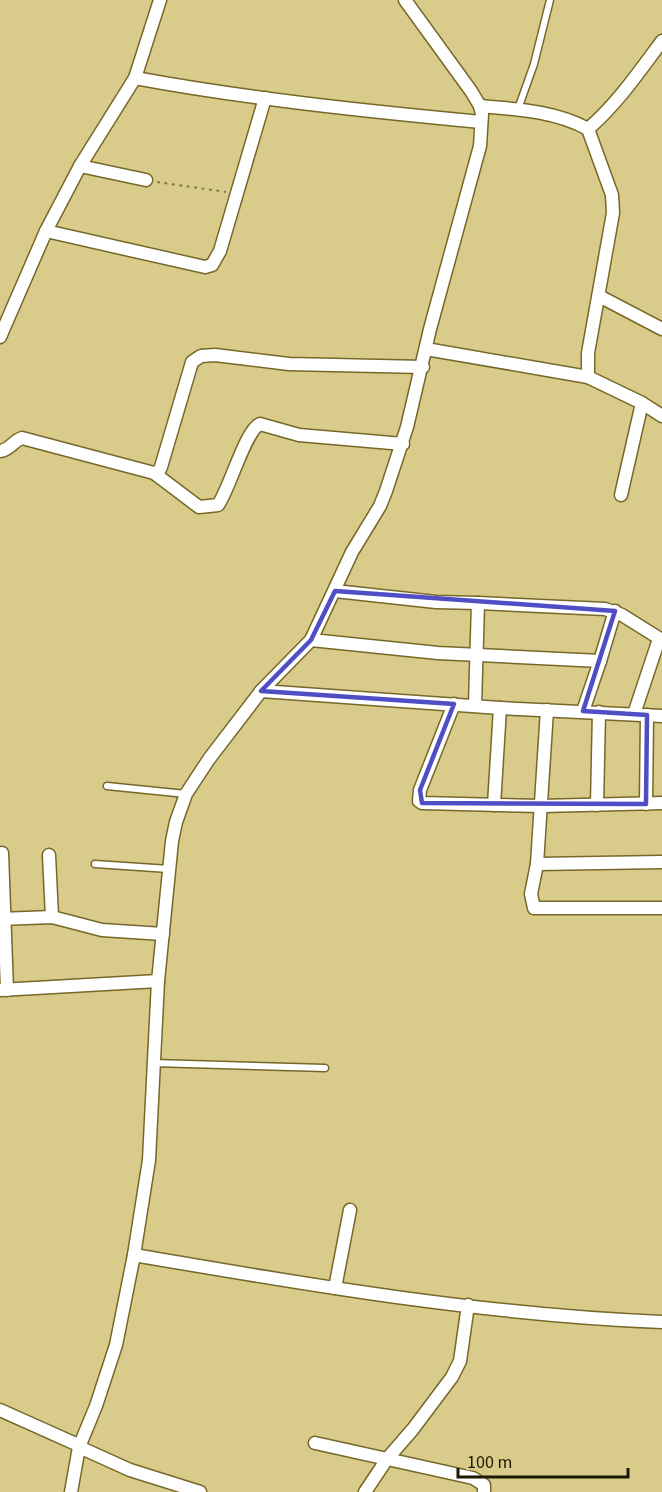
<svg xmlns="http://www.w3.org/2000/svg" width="662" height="1492" font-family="'Source Sans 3',sans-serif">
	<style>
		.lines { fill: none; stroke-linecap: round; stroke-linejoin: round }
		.lane-casing { stroke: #756829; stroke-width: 9 }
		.street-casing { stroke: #756829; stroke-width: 15 }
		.path { stroke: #847a4b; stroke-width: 2; stroke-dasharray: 3 4.5; stroke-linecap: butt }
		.lane { stroke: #fff; stroke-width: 6 }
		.street { stroke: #fff; stroke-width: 12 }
		.marked { fill: none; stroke: #4f4ec5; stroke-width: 4.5; stroke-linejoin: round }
	</style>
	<rect width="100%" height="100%" fill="#d9cb8a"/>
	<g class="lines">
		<defs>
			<g id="lane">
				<path d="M518,109l16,-45 16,-64"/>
				<path d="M107,786l79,8"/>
				<path d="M95,864l74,5"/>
				<path d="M153,1063l172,5"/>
			</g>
			<g id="street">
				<path d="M135,78c114,21 230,33 346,44"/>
				<path d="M480,106c36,3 76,5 108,23l24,66 1,18 -25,140v24l54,26 20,13"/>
				<path d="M588,129c29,-25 51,-57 74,-88"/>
				<path d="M80,166l66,14"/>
				<path d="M46,231l159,36 7,-2 8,-14 45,-153"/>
				<path d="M599,296l63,33"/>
				<path d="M0,337l46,-106 34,-65 55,-88 25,-78"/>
				<path d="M426,349l162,28"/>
				<path d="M0,451c10,-1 13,-10 22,-13l132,35 45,34 19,-2c12,-17 27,-74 42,-81l39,11 104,9"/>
				<path d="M154,473l5,-2 2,-4 31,-105 9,-6 14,-1 74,9 134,3"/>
				<path d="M621,495l21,-92"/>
				<path d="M335,591l101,11 42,1 -3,102"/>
				<path d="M478,603l127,6 17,6 40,25"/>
				<path d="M311,640l127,13 162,8 -17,50"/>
				<path d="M600,661l15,-50"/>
				<path d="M261,691l239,17 162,8"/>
				<path d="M454,704l-34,86 -1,11 3,2 119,3 121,-3"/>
				<path d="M547,710l-10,154 125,-2"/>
				<path d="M634,714l25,-75"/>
				<path d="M646,804l1,-89"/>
				<path d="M494,805l6,-97"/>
				<path d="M597,805l2,-93"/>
				<path d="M2,853l5,137"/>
				<path d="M49,855l3,62"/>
				<path d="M537,864l-6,30 3,14h128"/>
				<path d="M0,919l52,-2 50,13 61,4"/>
				<path d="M0,990l158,-9"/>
				<path d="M134,1255c174,30 351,60 528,67"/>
				<path d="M335,1288l15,-78"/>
				<path d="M0,1410l76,34 3,3 17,-41 20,-61 18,-90 15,-95 9,-179 14,-140 4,-19 10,-28 23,-35 52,-68 50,-51 41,-88 28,-46 6,-15 21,-64 23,-98 50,-183 2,-32 -2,-8 -9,-15 -66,-91"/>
				<path d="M315,1443l158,35 11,7v7"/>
				<path d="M71,1492l8,-45 51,23 70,22"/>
				<path d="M365,1492l22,-33 26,-30 39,-52 8,-16 8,-56"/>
			</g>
		</defs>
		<use href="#lane" class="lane-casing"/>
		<use href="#street" class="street-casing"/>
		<path class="path" d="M157,182l69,10"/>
		<use href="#lane" class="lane"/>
		<use href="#street" class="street"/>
	</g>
	<path class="marked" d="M335,591l280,20 -32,100 64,4 -1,89 -224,-1 -2,-13 34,-86 -193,-13 50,-51z"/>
	<path d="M458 1468v9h170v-9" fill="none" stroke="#1d1800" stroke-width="3"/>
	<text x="467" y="1468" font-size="18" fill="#1d1800" stroke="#d9cb8a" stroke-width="4.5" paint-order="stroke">100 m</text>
</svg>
